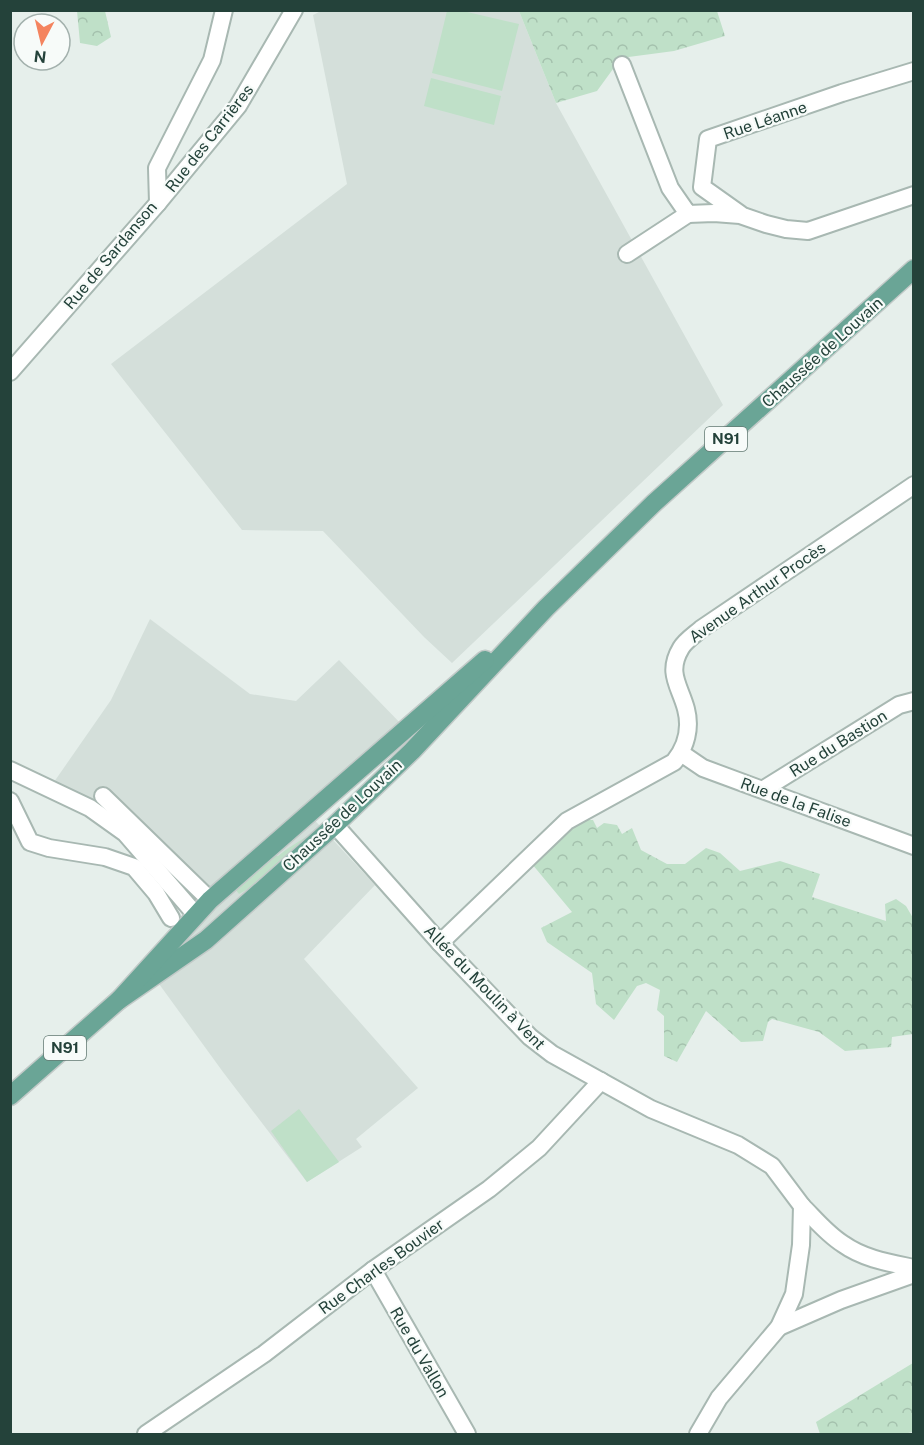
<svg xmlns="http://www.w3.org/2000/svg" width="924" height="1445" font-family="'Public Sans',sans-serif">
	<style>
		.built { fill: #d4dfda }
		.grass { fill: #bfe0c8 }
		.forest { fill: url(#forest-crowns) }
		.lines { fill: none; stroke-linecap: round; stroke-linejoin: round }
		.minor-casing { stroke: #a8b8b2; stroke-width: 20 }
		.major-casing { stroke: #c2cac8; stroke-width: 21 }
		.minor { stroke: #fff; stroke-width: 16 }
		.major { stroke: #6aa596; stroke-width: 18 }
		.labels { text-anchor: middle; stroke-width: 4.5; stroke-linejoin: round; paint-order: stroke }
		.shield { fill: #f7fbf9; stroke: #637a73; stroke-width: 1.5 }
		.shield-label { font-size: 15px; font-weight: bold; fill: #24423a }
		.street-label { font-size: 16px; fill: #24423a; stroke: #f7fbf9 }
	</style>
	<defs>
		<pattern id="forest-crowns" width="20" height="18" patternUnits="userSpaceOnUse" patternTransform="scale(1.5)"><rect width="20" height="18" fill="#bfe0c8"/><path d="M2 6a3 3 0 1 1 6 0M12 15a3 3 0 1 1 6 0" fill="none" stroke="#a4c1ad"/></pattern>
	</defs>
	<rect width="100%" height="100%" fill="#e6efeb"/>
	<g class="built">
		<path d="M323,10l196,1 37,92 167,302 -271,258 -28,-26 -101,-106 -81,-1 -131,-166 236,-180 -34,-169z"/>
		<path d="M150,619l100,75 46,7 43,-41 66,68 -98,84 68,73 -71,74 114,129 -62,51 6,8 -55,35 -84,-110 -69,-95 41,-62 -70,-82 -71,-51 57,-82z"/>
	</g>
	<g class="grass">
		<path d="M447,11h16l56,13 -17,67 -70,-18z"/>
		<path d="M431,78l70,18 -7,29 -70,-19z"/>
		<path d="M312,833l2,2c-23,21 -47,44 -75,59l-4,-5 37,-33h6l9,-7z"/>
		<path d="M299,1109l40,53 -32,20 -36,-51z"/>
	</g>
	<g class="forest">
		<path d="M77,11h28l6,26 -14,9 -17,-3z"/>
		<path d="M519,11h198l8,25 -51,15 -53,7 -24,33 -41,12z"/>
		<path d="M582,820h11l4,8 7,-5 13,2 5,9 10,-6 9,22 26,14h18l21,-16 14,5 20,18 40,-10 40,13 -8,23 74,24 -1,-17 11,-5 10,7 7,12v116l-21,3 -1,10 -46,4 -26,-19 -47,-13 -4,3 -5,19 -22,1 -35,-31 -29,51 -13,-6v-40l-7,-6 3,-20 -14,-7 -9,3 -23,34 -18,-16 -4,-31 -45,-31 -6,-14 31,-16 -40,-48z"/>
		<path d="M913,1363v69l-10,2h-83l-4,-12z"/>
	</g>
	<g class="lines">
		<defs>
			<g id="minor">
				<path d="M622,65l48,123 18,26 26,-1 26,2 26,9 20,5 22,2 106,-36"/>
				<path d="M158,203l-1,-35 55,-108 12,-50"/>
				<path d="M740,214l-38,-27 6,-48 134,-46 72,-22"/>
				<path d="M627,254l61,-40"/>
				<path d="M10,372l148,-169 80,-97 56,-96"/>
				<path d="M681,753l22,15 211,78"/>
				<path d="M10,770l80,38 35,25 71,82"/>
				<path d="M764,789l135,-84 15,-4"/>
				<path d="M103,796l107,104"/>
				<path d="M10,801l20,41 19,6 56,9 29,10 22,26 15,25"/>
				<path d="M335,825l105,118 90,94 22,17 99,55 87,36 34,21 30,40 -1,39 -7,49 -15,33 -60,71 -21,36"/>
				<path d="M440,943l127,-122 107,-59c12,-15 17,-34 12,-53 -6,-23 -20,-36 -5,-61 4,-7 13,-13 20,-19l213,-144"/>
				<path d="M802,1206c13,13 25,28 41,38 21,15 47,19 71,24"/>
				<path d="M373,1270l94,164"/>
				<path d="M779,1327l62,-27 73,-26"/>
				<path d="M146,1434l118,-80 109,-84 116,-81 50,-41 62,-67"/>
			</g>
			<g id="major">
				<path d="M119,1000l87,-60 129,-115 77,-74 134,-143 108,-105 260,-234"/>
				<path d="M10,1096l109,-96 91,-100 275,-240"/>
			</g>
		</defs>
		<use href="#minor" class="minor-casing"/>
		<use href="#major" class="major-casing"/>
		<use href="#minor" class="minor"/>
		<use href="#major" class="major"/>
	</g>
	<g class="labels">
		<g class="shield">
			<rect x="705" y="427" width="42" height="24" rx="4.5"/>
			<rect x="44" y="1036" width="42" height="24" rx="4.5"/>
		</g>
		<g class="shield-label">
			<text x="726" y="444">N91</text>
			<text x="65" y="1053">N91</text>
		</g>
		<g class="street-label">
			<text transform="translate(765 120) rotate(-19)" y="6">Rue Léanne</text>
			<text transform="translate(209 138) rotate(-52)" y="6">Rue des Carrières</text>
			<text transform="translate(110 255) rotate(-50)" y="6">Rue de Sardanson</text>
			<text transform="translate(822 352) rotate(-42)" y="6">Chaussée de Louvain</text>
			<text transform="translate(757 592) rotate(-35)" y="6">Avenue Arthur Procès</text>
			<text transform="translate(838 743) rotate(-32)" y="6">Rue du Bastion</text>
			<text transform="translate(796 802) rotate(20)" y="6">Rue de la Falise</text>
			<text transform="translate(342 815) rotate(-43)" y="6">Chaussée de Louvain</text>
			<text transform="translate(485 987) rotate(46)" y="6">Allée du Moulin à Vent</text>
			<text transform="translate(381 1266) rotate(-36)" y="6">Rue Charles Bouvier</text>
			<text transform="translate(420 1352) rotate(60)" y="6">Rue du Vallon</text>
		</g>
	</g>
	<rect width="924" height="1445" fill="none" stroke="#24423a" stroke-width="24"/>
	<g transform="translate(42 42) rotate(187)"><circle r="28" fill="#f7fbf9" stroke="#a3b1ad" stroke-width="1.5"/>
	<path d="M0-4.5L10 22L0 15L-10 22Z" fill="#f4845f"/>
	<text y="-9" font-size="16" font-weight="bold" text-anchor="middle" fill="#24423a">N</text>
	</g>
</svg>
